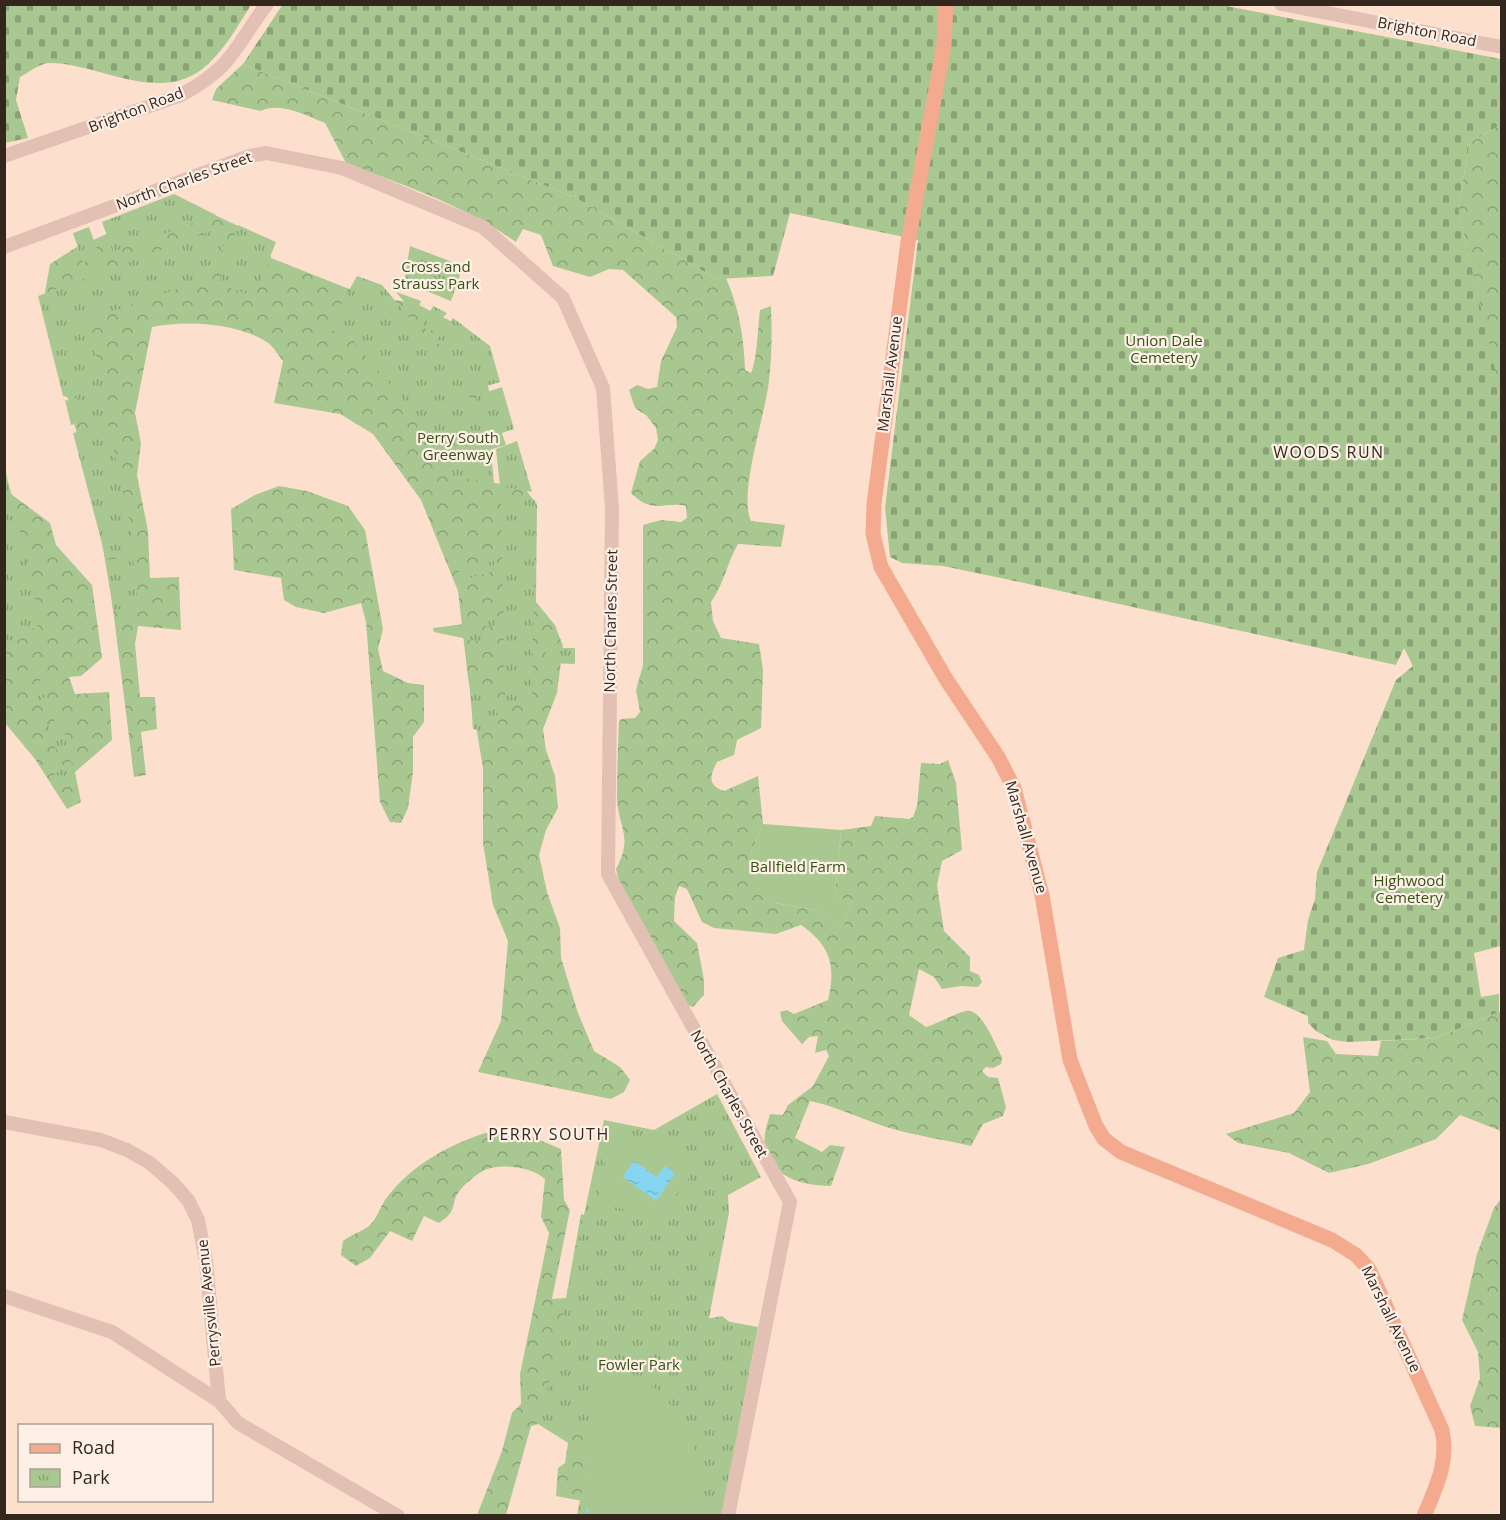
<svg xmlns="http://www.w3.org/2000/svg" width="1506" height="1520" font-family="'Open Sans',sans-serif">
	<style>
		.forest { fill: url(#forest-crowns) }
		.cemetery { fill: url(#cemetery-stones) }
		.park { fill: url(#park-tufts) }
		.garden { fill: #a9c891 }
		.water { fill: url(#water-ripples) }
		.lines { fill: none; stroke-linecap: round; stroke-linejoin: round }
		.stream { stroke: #86d5f1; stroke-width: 2 }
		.secondary { stroke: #e2c0b3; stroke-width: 14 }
		.primary { stroke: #f3aa8e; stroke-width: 15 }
		.labels { text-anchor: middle; stroke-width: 4.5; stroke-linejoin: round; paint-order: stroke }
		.street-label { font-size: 15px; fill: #33261d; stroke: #fef0e7 }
		.park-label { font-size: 15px; fill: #345216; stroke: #fef0e7 }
		.neighbourhood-label { font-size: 16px; letter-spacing: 1.5px; fill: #33261d; stroke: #fef0e7 }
	</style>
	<defs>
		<pattern id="forest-crowns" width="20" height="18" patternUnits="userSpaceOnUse" patternTransform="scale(1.5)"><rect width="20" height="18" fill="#a9c891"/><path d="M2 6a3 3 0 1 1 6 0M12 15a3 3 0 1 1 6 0" fill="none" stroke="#8aa276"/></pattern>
		<pattern id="cemetery-stones" width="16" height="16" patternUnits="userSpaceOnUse" patternTransform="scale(1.5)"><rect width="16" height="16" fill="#a9c891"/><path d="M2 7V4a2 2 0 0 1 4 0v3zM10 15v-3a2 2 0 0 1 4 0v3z" fill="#8aa276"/></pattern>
		<pattern id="park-tufts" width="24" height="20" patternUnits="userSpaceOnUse" patternTransform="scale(1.5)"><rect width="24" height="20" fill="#a9c891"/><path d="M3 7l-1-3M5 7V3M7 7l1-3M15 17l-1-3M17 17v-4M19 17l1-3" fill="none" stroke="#8aa276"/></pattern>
		<pattern id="water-ripples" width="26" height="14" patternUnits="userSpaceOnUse" patternTransform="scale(1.5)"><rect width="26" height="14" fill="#86d5f1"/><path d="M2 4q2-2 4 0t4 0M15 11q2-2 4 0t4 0" fill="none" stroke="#74b7ce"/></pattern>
	</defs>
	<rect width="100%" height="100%" fill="#fce0cd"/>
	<g class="forest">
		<path d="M243,64l333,134 141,81 9,-1c13,30 18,60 19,92l6,3c6,-12 7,-47 9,-63l11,-4c1,24 1,49 -2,74 -3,34 -31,113 -18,141l34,4 -4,22 -43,-3c-11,19 -14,40 -27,58l2,19 8,17 38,6 4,26 -2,58 -24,12 -3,15 -17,7c-7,14 -10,23 7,29l34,-15 5,48 -13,31 25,48 40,7 28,17 9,-28h-11l-6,-5 6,-64 30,-4 4,-10 34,3 4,-2 4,-11 4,-43 19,1 8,-4 8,23 6,67 -20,11 -5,24 7,46 26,26v14l9,4 3,7 -4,5 -17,-1 -19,3 -8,-12 -15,-8 -10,46 17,12c13,-4 27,-13 40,-16 16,-3 29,34 36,46l-1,7 -8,4 -7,-1 -4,4 6,6 10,1 8,29 -3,9 -20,8 -12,22c-26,-6 -53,-10 -78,-17 -28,-8 -54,-22 -83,-28l-15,37 27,14 8,-7 15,2 -14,39c-31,-1 -60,-8 -66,-43 -2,-8 3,-21 5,-29l13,1 5,-10 25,-19 16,-30 -3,-6 -11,3 3,-17 -9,1 -7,7 -20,-23 -2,-9 7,-2 7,4 34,-14c8,-34 3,-54 -27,-75l-25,9 -62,-6 -12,-6 -15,-33 -8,-3 -4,11 -1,24 23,22 7,37v15l-11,12 -9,-3 -62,-111 -6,-24c18,-33 2,-40 1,-72 0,-25 1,-50 2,-75l2,-3 14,-1 5,-6 -4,-22 7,-25v-140l18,-5 20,2 6,-4 -1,-12c-21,-5 -34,9 -55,-13l9,-32 14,-12 4,-9 -2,-12 -9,-12 -12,-8 -6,-18 8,-5 11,4 9,-2 4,-26 16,-34 -1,-10 -53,-47 -14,-1 -19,8 -37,-11 -12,-31 -18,-6 -7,13c-52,-37 -111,-56 -170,-79l-21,-40c-17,-7 -45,-22 -64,-12l-49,-11 4,-11z"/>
		<path d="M1501,125v275l-43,-192 12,-66z"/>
		<path d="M189,212l26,3 55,26 1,17 96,38 48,7 53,27 13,21 10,50 15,44 -20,6 4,31 35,7 12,15 -1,98 19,23 8,21 -6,47 -14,36 3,21 9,26 3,32 -12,22 -7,25 8,37 13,36 1,30 17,55 16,38 26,16 10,13 -6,12 -13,7 -133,-27 23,-51 7,-80 -15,-36 -10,-62v-75l-15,-90 -10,-87 -37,-91 -48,-66 -33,-20 -66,-11 9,-42c-5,-6 -10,-15 -16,-19 -30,-19 -81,-22 -115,-15l-17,86 6,30 -4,32 11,56 2,47 29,-1 2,53 -43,-4 -3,18 5,53h15l2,32 -16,3 5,43 -12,2 -22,-176 -16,-93 -32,-124 -22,-75 8,-45 25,-16 54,-24z"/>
		<path d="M4,471l7,23 39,29 6,22 36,40 10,73 -21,18 -12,1 6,17 34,-2 3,48 -37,32 6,30 -14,7 -32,-50 -30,-36z"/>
		<path d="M279,486l28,5 41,15 17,24 18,99 -5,20 5,22 25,12 16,2v37l-11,15v35l-5,36 -7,15 -11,-1 -10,-20 -14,-180 -5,-19 -37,10 -28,-6 -12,-7 -3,-22 -47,-8 -3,-61 24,-14z"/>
		<path d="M1501,1011v120l-41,-16 -24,24 -68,25 -39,9 -40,-20 -51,-10 -12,-9 68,-21 16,-21 -7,-55 24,4 9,13 42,2 3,-15 55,-3z"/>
		<path d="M485,1133l45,3 31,13 3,51 6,10 -18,89 14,-1 15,-84 13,4 109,119 8,-19 11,-2 10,8 -140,74 -10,103 -26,-5 2,-28 7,-5 3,-20 -30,-19 -7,2 -25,89h-29l25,-64 10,-38 9,-9 -1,-30 29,-141 -8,-16 4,-38c-12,-11 -41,-16 -58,-10 -8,3 -20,13 -26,20 -12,13 -1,21 -22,34l-15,-7 -12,25 -22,-10 -20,27 -14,8 -15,-11 2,-14c7,-6 23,-11 28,-17 6,-7 9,-16 14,-24 25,-34 61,-54 100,-67z"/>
		<path d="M1501,1199v229l-26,-2 -5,-20 10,-28 -2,-26 -16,-32 15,-66 17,-46z"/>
	</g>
	<g class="cemetery">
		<path d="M5,4h246v1c-14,22 -28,48 -50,65 -45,33 -103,-7 -152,-7 -9,0 -21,10 -29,14l-4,23 12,38 -23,5z"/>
		<path d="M283,4l938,1 280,54v66l-31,17 -12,66 44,192 -1,546 -27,7 7,44 18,-3v18l-63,26 -88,4 -15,-2 -17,-9 -8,-8v-7l-44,-19 14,-39 26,-8 4,-30 7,-21 2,-27 79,-192 17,-14 -9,-18 -8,17 -395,-87 -58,-12 -41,-3 -12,-6 -5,-49 33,-268 -128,-27 -17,63 -56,3 -141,-81 -333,-134z"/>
	</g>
	<g class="park">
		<path d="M174,194l42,21 -103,37 -11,-30z"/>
		<path d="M230,224l-16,52 -127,44 22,85 -46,-9 -25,-100z"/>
		<path d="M238,225l38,17 -22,55 -35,-13z"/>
		<path d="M89,227l11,30 -17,6 -10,-30z"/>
		<path d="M410,246l53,20 -12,35 -47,-19z"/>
		<path d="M357,276l25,9 80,96 28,61 4,41 -58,-9 -24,-61 -9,-13 -50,-59 -25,-13z"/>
		<path d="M396,292l25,9 -6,14z"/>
		<path d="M433,306l14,7 -18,20 -6,-8z"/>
		<path d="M453,318l37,28 10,36 -27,8 -37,-49z"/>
		<path d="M502,387l12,42 -21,7 -18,-40z"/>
		<path d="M65,400l39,8 2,8 -35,9z"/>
		<path d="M108,424l28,127 -30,8 -33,-126z"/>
		<path d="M517,441l15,51 -32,-6 -4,-37z"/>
		<path d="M4,464l37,159 -36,27h-1z"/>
		<path d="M501,495l34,5 -3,204 -27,-4z"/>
		<path d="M133,558l5,49 -25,3 -7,-50z"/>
		<path d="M494,561v10l-34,10 -3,-9z"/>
		<path d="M495,620v6h-30v5l30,1 1,13 -62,-13 -1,-4z"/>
		<path d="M546,648h29v16l-30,-1z"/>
		<path d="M52,671l3,18 -20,15 -9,-12z"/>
		<path d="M470,689l27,4 1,41 -25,-5z"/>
		<path d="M61,715l6,29 -9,7 -17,-19z"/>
		<path d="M71,761l4,17 -11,8 -10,-11z"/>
		<path d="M717,1094l44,83 -33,18 1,18 -20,105 49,9 -36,188h-145l13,-64 -4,-2 3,-15 -49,-10 64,-304 50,10z"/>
	</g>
	<g class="garden">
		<path d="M763,824l78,6 -6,64 6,5h11l-9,29 -28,-18 -40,-7 -15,-11 -11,-20 1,-17z"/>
		<path d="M611,1134l55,11 -1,4 11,2 14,25 -29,40 -64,-12z"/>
		<path d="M701,1238l13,4 -6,15 -12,-4z"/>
		<path d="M595,1362l68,30 32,58 5,65h-120z"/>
	</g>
	<path class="water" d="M634,1161l23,16 8,-11 10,7 -19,28 -33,-24z"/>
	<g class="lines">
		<path class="stream" d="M586,1516l1,-6"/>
		<g class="secondary">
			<path d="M1281,4l221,43"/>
			<path d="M4,156l175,-60c55,-29 54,-47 88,-92"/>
			<path d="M4,247l245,-91 17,-3 76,15 141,59 80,71 40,90 9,121 -4,365 182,328 -62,314"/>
			<path d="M4,1122l97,18 26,10 23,13 23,20 15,17 10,20 8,41 13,140 19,22 160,93"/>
			<path d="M4,1296l108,36 107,69"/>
		</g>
		<path class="primary" d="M946,4l-2,41 -36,197 -34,262 -1,30 8,33 65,112 52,78 16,31 28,107 28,165 26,66 8,13 17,13 211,88 24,15 13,14 73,161c7,32 -6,57 -18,86"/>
	</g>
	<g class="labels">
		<g class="street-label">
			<text transform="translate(1427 32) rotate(11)" y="5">Brighton Road</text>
			<text transform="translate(136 110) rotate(-21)" y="5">Brighton Road</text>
			<text transform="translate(184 181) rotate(-20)" y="5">North Charles Street</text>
			<text transform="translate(890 374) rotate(-83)" y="5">Marshall Avenue</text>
			<text transform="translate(611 621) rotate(-89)" y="5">North Charles Street</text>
			<text transform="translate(1026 837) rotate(74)" y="5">Marshall Avenue</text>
			<text transform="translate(729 1094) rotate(61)" y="5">North Charles Street</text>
			<text transform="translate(209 1303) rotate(-96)" y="5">Perrysville Avenue</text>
			<text transform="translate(1391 1319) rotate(64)" y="5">Marshall Avenue</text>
		</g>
		<g class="park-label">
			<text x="436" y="272">Cross and<tspan x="436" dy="17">Strauss Park</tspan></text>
			<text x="1164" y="346">Union Dale<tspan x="1164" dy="17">Cemetery</tspan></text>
			<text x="458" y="443">Perry South<tspan x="458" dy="17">Greenway</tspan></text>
			<text x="798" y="872">Ballfield Farm</text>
			<text x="1409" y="886">Highwood<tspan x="1409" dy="17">Cemetery</tspan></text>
			<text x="639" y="1370">Fowler Park</text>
		</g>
		<g class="neighbourhood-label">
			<text x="1329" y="458">WOODS RUN</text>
			<text x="549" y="1140">PERRY SOUTH</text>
		</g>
	</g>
	<rect width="1506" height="1520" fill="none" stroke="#33261d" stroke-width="12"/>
	<rect x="18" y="1424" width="195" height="78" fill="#fef0e7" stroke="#ad9f96" stroke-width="1.5"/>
	<rect x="30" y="1444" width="30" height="9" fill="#f3aa8e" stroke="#ad9f96" stroke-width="1.5"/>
	<text x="72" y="1454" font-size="18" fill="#33261d">Road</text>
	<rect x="30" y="1469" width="30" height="18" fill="url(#park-tufts)" stroke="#ad9f96" stroke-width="1.5"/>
	<text x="72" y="1484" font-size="18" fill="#33261d">Park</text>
</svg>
